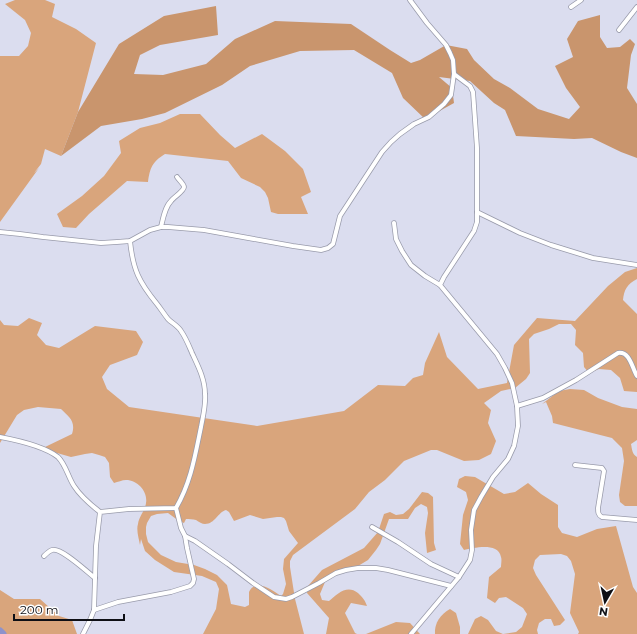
<svg xmlns="http://www.w3.org/2000/svg" width="637" height="634" font-family="Montserrat,sans-serif">
	<style>
		.green { fill: #d9a57c; fill-rule: evenodd }
		.forest { fill: #c9956d }
		.lines { fill: none; stroke-linecap: round; stroke-linejoin: round }
		.river { stroke: #8e92cb; stroke-width: 7 }
		.street-casing { stroke: #999bab; stroke-width: 5.5 }
		.street { stroke: #fff; stroke-width: 4 }
	</style>
	<rect width="100%" height="100%" fill="#dbddef"/>
	<g class="green">
		<path d="M15,0h30l10,4 -3,13 24,12 20,14 -18,69 -17,44 -16,-7 -4,15 -7,9 5,-5 -39,54v-166h19l9,-10 3,-13 -6,-13 -20,-16z"/>
		<path d="M180,114h20l20,21 15,13 27,-14 23,17 18,18 8,23 -10,5 7,17h-30l-7,-2 -3,-14 -3,-6 -5,-5 -19,-9 -13,-17 -63,-7c-13,8 -15,14 -17,28l-21,-1 -38,33 -13,14 -13,-1 -6,-13 25,-18 22,-20 17,-23 -2,-12 21,-13 20,-5z"/>
		<path d="M637,268v11c-10,5 -13,11 -14,21l14,14v78l-13,-1 -4,-13 -9,-8 -12,-1 -10,4 -5,-6 -1,-14 -8,-8 1,-15 -5,-6h-12l-10,5 -15,5 -5,5 1,34 -4,6 -11,9 -14,3 -17,12 7,7 -3,13 8,18 -5,13 -12,6 -15,1 -27,-11h-6l-27,11 -19,19 -16,12 -14,17 -62,46 -3,6v6l5,32 9,35h-101l13,-25 3,-20 -3,-7 -14,-6 -28,-4 -19,-12 -10,-9 -4,-12 -1,6c-1,-6 -4,-15 -2,-21 1,-8 7,-13 8,-21 2,-11 -8,-23 -20,-23 -4,0 -8,2 -12,3l-4,-6 -1,-14 -4,-6 -6,-2 -7,-2 -7,1 -14,3 -21,-6 -5,-4 27,-13c4,-13 -3,-17 -11,-25l-23,-2 -14,3 -7,5 -17,28v-123l4,5 14,1 11,-8 13,5 -5,12 9,10 13,3 36,-22 41,5 7,11 -6,13 -27,10 -8,12 5,12 22,18 128,19 87,-15 34,-26 27,1 8,-8 10,-3 2,-12 14,-31 8,25 31,32 29,-6 7,-38 23,-27 38,3 33,-35 17,-14zM226,510l3,2 5,9 16,-6 13,4 14,-2h4l3,1 2,3 3,10 9,12 -14,16 -1,10 3,15 -3,10 -2,2c-7,-5 -20,-14 -28,-9 -2,1 -3,3 -4,5v13l-4,2 -14,-3 -4,-19 -10,-10 -12,-6 -11,-4 -18,-3 -15,-7 -13,-13 -2,-8v-7l1,-4 4,-7 6,-2 11,-1 11,8 5,2 2,-4c3,0 7,0 10,1 3,2 6,4 9,4 10,0 13,-12 21,-14z"/>
		<path d="M570,389l14,1 14,8 24,9 15,2v31l-6,4c1,5 1,10 6,13v49h-12l-5,-4 -1,-7 5,-34 -2,-13 -10,-10 -59,-15 -1,-7 -6,-14 -4,2 17,-13z"/>
		<path d="M465,476l10,1 29,17 11,-2 13,-9 13,11 17,11v22l4,6 15,4 20,-8 19,-3 17,61 4,6v41h-59l1,-2 -9,-19 5,-39 -4,-13 -4,-5 -6,-2 -21,1 -5,5 -2,8 3,7 29,45 -5,5 -6,1 -3,-7h-6l-6,4 -2,7 1,4h-70l7,-15 6,-3 7,4 8,11 7,3 13,-2 6,-5 5,-13 -4,-6 -17,-11 -7,1 -4,5 -8,-5 2,-21 12,-10c0,-3 1,-7 0,-10 -3,-15 -27,-9 -37,-7l-4,-6 3,-29 5,-15 -2,-8 -9,-5 2,-8z"/>
		<path d="M422,492l6,1 5,4 1,46 2,7 -9,3 -2,-20 3,-20 -1,-6 -6,-3 -6,4 -7,11h-19l-9,25 -4,6 -8,10 -15,9 -17,4 -11,9 -5,12 2,6 7,1c8,-7 18,-17 29,-8 5,5 7,7 9,13l-16,-3 -6,10 10,20 2,1h-31l3,-16 -22,-25 1,-7 14,-16 42,-22 14,-16 6,-18 6,-2 6,3 7,-1 6,-5z"/>
		<path d="M0,590l14,9h26l19,17 13,4 5,14h-77z"/>
		<path d="M450,609l6,4 4,14v7h-25c-1,-11 6,-20 15,-25z"/>
		<path d="M396,622l14,1 10,11h-54z"/>
	</g>
	<path class="forest" d="M216,6l2,29 -58,10 -20,10 -6,19 29,1 43,-11 29,-25 40,-18 76,3 39,26 21,13 9,-3 26,-15 21,4 7,11 20,19 16,9 28,21 31,10 11,-12 -14,-19 -11,-22 18,-9 -6,-18 11,-18 22,-6v22l7,11 13,-1 10,-8 5,5 -4,11 -4,33 10,16v54l-16,-6 -29,-14 -18,1 -58,-3 -11,-26 -11,-7 -24,-22 -31,-4 13,11 2,15 -29,16 -22,-21 -11,-25 -38,-23 -54,1 -50,15 -28,19 -57,28 -23,6 -41,7 -40,30 17,-44 41,-68 45,-28z"/>
	<g class="lines">
		<path class="river" d="M0,631l3,3"/>
		<defs>
			<g id="street">
				<path d="M571,7l10,-7"/>
				<path d="M619,30l18,-23"/>
				<path d="M477,212l43,21 31,12 42,13 44,7"/>
				<path d="M394,223l2,16 6,12 9,14 14,11 15,9"/>
				<path d="M161,227c2,-9 4,-20 10,-26 3,-4 13,-10 13,-14 0,-3 -5,-7 -7,-10"/>
				<path d="M0,232l20,2 23,3 58,6 16,-1 13,-1 20,-11 11,-3h7l36,3 89,16 28,4 7,-2 5,-4 7,-28 42,-64 9,-10 9,-8 14,-10 15,-7 15,-13 7,-9 3,-21 -1,-14 -3,-7 -4,-8 -19,-22 -17,-23"/>
				<path d="M517,406l26,-8 33,-18 42,-27c12,-2 14,15 19,23"/>
				<path d="M0,437c16,3 45,10 58,20 8,8 10,20 16,29 7,11 17,19 26,26"/>
				<path d="M575,465l27,3 2,3 -6,37c0,4 0,7 4,9l35,3"/>
				<path d="M176,508l5,20 4,8 10,5 33,23 25,19 21,14 12,2 6,-2 27,-14 17,-10 10,-3 12,-2h18l12,2 63,16"/>
				<path d="M372,527l26,15 33,22 28,13"/>
				<path d="M44,556c2,-2 5,-5 8,-6 9,-3 35,22 43,28"/>
				<path d="M94,610l24,-8 53,-10 19,-6 3,-3 1,-4 -7,-31 -2,-12"/>
				<path d="M83,634l7,-14 4,-10 2,-64 4,-34 29,-3 47,-1c15,-26 19,-52 25,-81 2,-11 5,-22 4,-33 0,-15 -7,-28 -13,-41 -3,-7 -6,-15 -11,-22 -3,-5 -9,-8 -13,-12 -4,-5 -7,-10 -11,-15 -18,-22 -24,-34 -27,-63"/>
				<path d="M411,634l48,-57 11,-17 2,-10 -1,-20 3,-20 7,-13 12,-20 15,-18 6,-13 4,-20 -1,-20 -5,-23 -7,-15 -8,-14 -57,-69 4,-8 30,-46 3,-9v-74l-4,-56 -3,-6 -16,-12"/>
			</g>
		</defs>
		<use href="#street" class="street-casing"/>
		<use href="#street" class="street"/>
	</g>
	<g transform="translate(605 602) rotate(189)" stroke="#ffffff" stroke-width="3" paint-order="stroke">
	<path d="M0-3L7 15L0 10L-7 15Z" fill="#0e0f15"/>
	<text y="-6" font-size="11" font-weight="bold" text-anchor="middle" fill="#0e0f15">N</text>
	</g>
	<path d="M14 614v6h110v-6" fill="none" stroke="#0e0f15" stroke-width="2"/>
	<text x="20" y="614" font-size="12" fill="#0e0f15" stroke="#ffffff" stroke-width="3" paint-order="stroke">200 m</text>
</svg>
